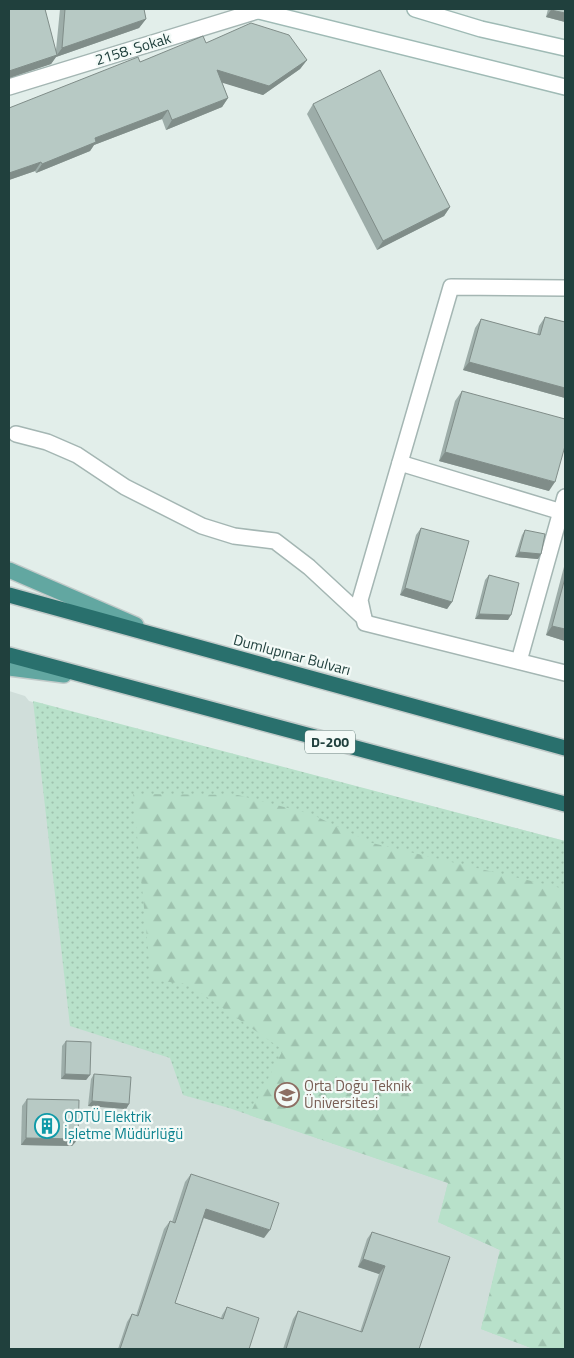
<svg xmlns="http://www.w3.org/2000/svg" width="574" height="1358" font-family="'Titillium Web',sans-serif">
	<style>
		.built { fill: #d0deda }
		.grass { fill: url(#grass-dots) }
		.forest { fill: url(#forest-firs) }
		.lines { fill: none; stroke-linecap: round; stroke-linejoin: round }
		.street-casing { stroke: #a4b6b3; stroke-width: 18 }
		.secondary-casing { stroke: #9fbab5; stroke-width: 18 }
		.primary-casing { stroke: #c1cac9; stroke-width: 18 }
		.highway-casing { stroke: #c1cac9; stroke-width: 18 }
		.street { stroke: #fff; stroke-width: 15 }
		.secondary { stroke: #fff; stroke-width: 15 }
		.primary { stroke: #62a7a1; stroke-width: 15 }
		.highway { stroke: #29706d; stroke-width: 15 }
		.wall { fill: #9dada9 }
		.shaded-wall { fill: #808d89 }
		.building { fill: #b7c9c4; stroke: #808d89 }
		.labels { text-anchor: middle; stroke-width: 4.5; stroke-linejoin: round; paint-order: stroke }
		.shield { fill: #f3faf7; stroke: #5f7875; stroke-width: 1 }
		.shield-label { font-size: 14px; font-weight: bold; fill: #20403d }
		.street-label { font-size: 15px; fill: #20403d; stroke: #f3faf7 }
		.education-label { font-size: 15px; fill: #785e54; stroke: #f3faf7; text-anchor: start }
		.culture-label { font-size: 15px; fill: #0d838f; stroke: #f3faf7; text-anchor: start }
	</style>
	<defs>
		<pattern id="grass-dots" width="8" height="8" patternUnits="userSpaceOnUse" patternTransform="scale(1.25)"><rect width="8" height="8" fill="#b8e1ca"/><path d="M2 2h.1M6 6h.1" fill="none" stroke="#9ec2ae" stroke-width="1.8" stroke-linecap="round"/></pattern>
		<pattern id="forest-firs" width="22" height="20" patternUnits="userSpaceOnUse" patternTransform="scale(1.25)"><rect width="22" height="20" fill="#b8e1ca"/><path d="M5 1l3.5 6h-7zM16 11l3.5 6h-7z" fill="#9ec2ae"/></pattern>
	</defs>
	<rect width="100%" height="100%" fill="#e2eeea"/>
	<path class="built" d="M9,691l16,5 4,5 536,140v508h-556z"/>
	<path class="grass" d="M33,701l532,140v508h-31l-53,-20 19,-79 -62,-28 10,-39 -219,-75 -46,-13 -13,-37 -100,-32z"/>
	<path class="forest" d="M133,794l105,1 73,19 61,29 193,46v460h-31l-53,-20 19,-79 -62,-28 10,-39 -199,-68 34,-65 -95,-66 -37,-4z"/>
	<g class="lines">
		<defs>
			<g id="street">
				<path d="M9,87l248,-76"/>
				<path d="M565,288l-114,-1 -91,313 5,23 200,50"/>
				<path d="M16,434l31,8 30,13 48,32 77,39 32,10 41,5 34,26 55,51"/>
				<path d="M400,463l165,50"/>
				<path d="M519,661l46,-164"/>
			</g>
			<g id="secondary">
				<path d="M251,9l314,78"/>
				<path d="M415,9l66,20 84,19"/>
			</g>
			<g id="primary">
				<path d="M9,570l127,55"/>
				<path d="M9,668l55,7"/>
			</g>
			<g id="highway">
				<path d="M9,595l556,153"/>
				<path d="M9,655l556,149"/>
			</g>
		</defs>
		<use href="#street" class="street-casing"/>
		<use href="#secondary" class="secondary-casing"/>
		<use href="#primary" class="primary-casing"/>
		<use href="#highway" class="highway-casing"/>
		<use href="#street" class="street"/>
		<use href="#secondary" class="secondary"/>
		<use href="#primary" class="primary"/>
		<use href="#highway" class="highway"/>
	</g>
	<g class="wall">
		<path d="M9,9l47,41 4,-41h84l2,10 -7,9 -83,29 -5,7 -42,14z"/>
		<path d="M548,9h17v13l-19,-5z"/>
		<path d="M206,43l101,17 -7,9 -37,26 -41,-13 6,16 -6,9 -56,23 -4,-11 -68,26 -4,6 -54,22 -1,-2 -26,9v-72l131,-46z"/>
		<path d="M313,104l137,103 -6,9 -67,34 -70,-136z"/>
		<path d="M545,317l20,5v76l-102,-28 12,-42 6,-9 56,16 2,-9z"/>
		<path d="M462,391l87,100 -110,-30 16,-60z"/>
		<path d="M421,528l31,74 -5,7 -47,-14 16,-60z"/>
		<path d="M525,530l16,24 -3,5 -23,-2 7,-22z"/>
		<path d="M565,563v78l-19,-6z"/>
		<path d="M489,575l19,45 -33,-1 10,-39z"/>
		<path d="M66,1041l24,34 -4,5 -25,-1 1,-33z"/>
		<path d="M94,1074l35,30 -3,5 -38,-3 3,-27z"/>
		<path d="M27,1099l51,40 -6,7 -51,-1 1,-39z"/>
		<path d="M191,1174l73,64 -60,-20 -29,85 46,15 1,-3 5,-8 22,42h-131l9,-27 5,-8 4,2 28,-87 6,-8 2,1 13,-40z"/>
		<path d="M372,1232l47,117h-136l10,-30 5,-8 62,21 19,-58 -21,-7 9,-28z"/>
	</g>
	<g class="shaded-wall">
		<path d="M551,10l14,3v9l-19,-5z"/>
		<path d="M146,19l-7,9 -83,29 -5,7 -42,14v-7l48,-16 5,-7z"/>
		<path d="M307,60l-7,9 -37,26 -53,-16 7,-9z"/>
		<path d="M228,98l-6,9 -56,23 6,-10z"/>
		<path d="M168,110l-6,9 -68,26 -4,6 -54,22 6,-9 53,-26z"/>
		<path d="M41,162l-6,9 -26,9v-7z"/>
		<path d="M450,207l-6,9 -67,34 6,-9z"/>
		<path d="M469,362l96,26v10l-102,-28z"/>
		<path d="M445,452l110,30 -6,9 -110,-30z"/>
		<path d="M519,552l22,2 -3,5 -23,-2z"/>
		<path d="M405,588l47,14 -5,7 -47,-14z"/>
		<path d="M479,614l32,1 -3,5 -33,-1z"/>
		<path d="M552,626l13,3v12l-19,-6z"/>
		<path d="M65,1074l25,1 -4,5 -25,-1z"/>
		<path d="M92,1101l37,3 -3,5 -38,-3z"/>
		<path d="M26,1138l52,1 -6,7 -51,-1z"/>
		<path d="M206,1209l64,21 -6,8 -63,-21z"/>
		<path d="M363,1259l22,7 -6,8 -21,-7z"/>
	</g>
	<g class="building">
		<path d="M9,9h36l12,46 -48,16z"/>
		<path d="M65,9h79l2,10 -84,29z"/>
		<path d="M552,9h13v4l-14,-3z"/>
		<path d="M251,23l38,12 18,25 -38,26 -52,-16 11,28 -56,22 -4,-10 -73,28 1,4 -54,22 -1,-2 -32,11v-65l129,-51 2,5 63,-26 3,7z"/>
		<path d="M380,70l70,137 -67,34 -70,-137z"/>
		<path d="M545,317l20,5v66l-96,-26 12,-43 59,16z"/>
		<path d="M462,391l103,28v27l-10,36 -110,-30z"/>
		<path d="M421,528l48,13 -17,61 -47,-14z"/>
		<path d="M525,530l20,4 -4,20 -22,-2z"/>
		<path d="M489,575l30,8 -8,32 -32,-1z"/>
		<path d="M565,578v51l-13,-3z"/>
		<path d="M66,1041l25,1 -1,33 -25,-1z"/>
		<path d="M94,1074l37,3 -2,27 -37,-3z"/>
		<path d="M27,1099l52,1 -1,39 -52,-1z"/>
		<path d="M191,1174l88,29 -9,27 -64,-21 -31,94 48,16 4,-12 32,11 -10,31h-129l12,-35 6,2 32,-95 5,2z"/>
		<path d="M372,1232l78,25 -31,92h-133l12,-38 64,21 23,-66 -22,-7z"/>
	</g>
	<defs>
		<symbol id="university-ring" viewBox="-11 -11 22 22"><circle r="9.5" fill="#f3faf7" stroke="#8d6e63" stroke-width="1.5"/><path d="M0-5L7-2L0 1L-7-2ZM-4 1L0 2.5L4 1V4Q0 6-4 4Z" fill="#8d6e63"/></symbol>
		<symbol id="building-ring" viewBox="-11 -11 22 22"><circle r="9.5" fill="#f3faf7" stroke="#0f9aa8" stroke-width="1.5"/><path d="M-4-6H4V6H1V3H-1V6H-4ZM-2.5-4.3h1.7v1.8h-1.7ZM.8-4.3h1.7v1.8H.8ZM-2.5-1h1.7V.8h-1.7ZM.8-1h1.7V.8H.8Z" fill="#0f9aa8"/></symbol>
	</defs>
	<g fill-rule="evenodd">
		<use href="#university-ring" x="273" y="1081" width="28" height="28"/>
		<use href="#building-ring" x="33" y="1112" width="28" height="28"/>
	</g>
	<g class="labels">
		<rect class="shield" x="305" y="730.5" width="50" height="23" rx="4"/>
		<g class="shield-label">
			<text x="330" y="747">D-200</text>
		</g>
		<g class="street-label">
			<text transform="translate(133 49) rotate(-17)" y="5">2158. Sokak</text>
			<text transform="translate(292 655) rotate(15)" y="5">Dumlupınar Bulvarı</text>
		</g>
		<g class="education-label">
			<text x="304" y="1091">Orta Doğu Teknik<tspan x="304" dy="17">Üniversitesi</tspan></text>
		</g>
		<g class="culture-label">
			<text x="64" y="1122">ODTÜ Elektrik<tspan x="64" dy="17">İşletme Müdürlüğü</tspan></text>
		</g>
	</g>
	<rect width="574" height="1358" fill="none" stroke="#20403d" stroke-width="20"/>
</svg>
